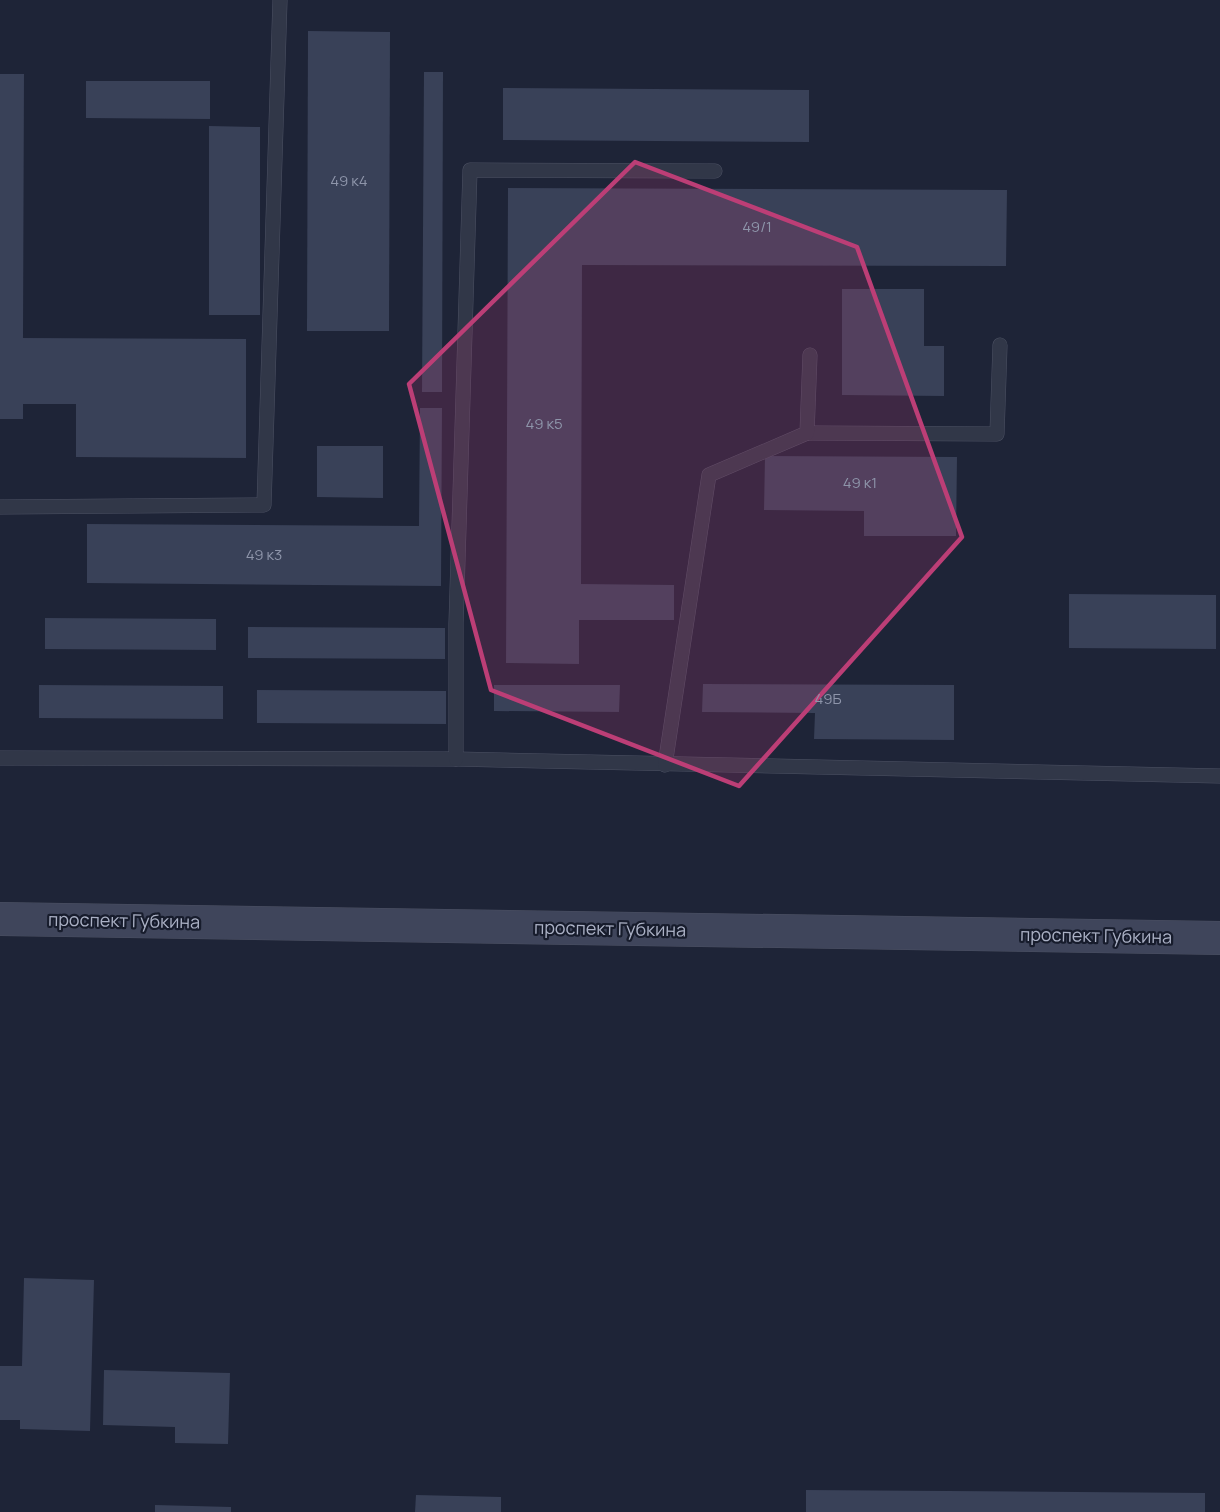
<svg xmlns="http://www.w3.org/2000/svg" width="1220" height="1512" font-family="Manrope,sans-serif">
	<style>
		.building { fill: #394158 }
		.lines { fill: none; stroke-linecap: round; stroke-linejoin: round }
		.lane-casing { stroke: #4c5163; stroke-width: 15 }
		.secondary-casing { stroke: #4c5163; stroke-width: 34 }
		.lane { stroke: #313748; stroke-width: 14 }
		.secondary { stroke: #3f455b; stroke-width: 33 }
		.marked { fill: #bc3e76; fill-opacity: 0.2; stroke: #bc3e76; stroke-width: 4.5; stroke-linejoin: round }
		.labels { text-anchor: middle; stroke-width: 4.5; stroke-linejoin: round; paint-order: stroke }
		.number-label { font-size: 15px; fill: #8e95aa }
		.street-label { font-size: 18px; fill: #abb1c5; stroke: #171c2c }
	</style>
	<rect width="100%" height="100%" fill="#1e2437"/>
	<g class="building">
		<path d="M308,31l82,1 -1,299h-82z"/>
		<path d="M424,72h19l-1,320h-20z"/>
		<path d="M0,74h24l-1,264 223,1v119l-170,-1v-53h-53v15h-23z"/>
		<path d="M86,81h124v38l-124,-1z"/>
		<path d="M503,88l306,2v52l-306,-2z"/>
		<path d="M209,126l51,1v188h-51z"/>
		<path d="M508,188l499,2 -1,76 -424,-1 -1,319 93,1v35h-95v44l-73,-1z"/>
		<path d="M842,289h82v57h20v50l-102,-1z"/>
		<path d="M420,408h22l-1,178 -354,-3v-59l332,2z"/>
		<path d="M317,446h66v52l-66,-1z"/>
		<path d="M765,456l192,1 -1,79h-92v-25l-100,-1z"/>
		<path d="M1069,594l147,1v54l-147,-1z"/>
		<path d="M45,618l171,1v31l-171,-1z"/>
		<path d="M248,627l197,1v31l-197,-1z"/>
		<path d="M703,684l251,1v55l-140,-1 1,-26 -113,-1z"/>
		<path d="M39,685l184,1v33l-184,-1z"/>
		<path d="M494,685h126l-1,27 -125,-1z"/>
		<path d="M257,690l189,1v33l-189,-1z"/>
		<path d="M24,1278l70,2 -4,151 -70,-2v-9h-20v-54h22z"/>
		<path d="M104,1370l126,3 -2,71 -53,-1v-16l-72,-2z"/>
		<path d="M806,1490l399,3v19h-399z"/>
		<path d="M416,1495l85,2v15h-86z"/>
		<path d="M155,1505l76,2v5h-76z"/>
	</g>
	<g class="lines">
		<defs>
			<g id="lane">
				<path d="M807,433l190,1 3,-89"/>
				<path d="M0,507l264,-2 16,-505"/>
				<path d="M0,758l456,1 764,17"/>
				<path d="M456,759v-135l14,-454 245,1"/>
				<path d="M665,765l44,-290 98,-42 3,-78"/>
			</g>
			<path id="secondary" d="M0,919l1220,19"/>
		</defs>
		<use href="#lane" class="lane-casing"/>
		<use href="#secondary" class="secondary-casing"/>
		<use href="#lane" class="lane"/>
		<use href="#secondary" class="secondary"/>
	</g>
	<path class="marked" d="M635,162l222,85 105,290 -223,249 -248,-96 -82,-306z"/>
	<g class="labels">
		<g class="number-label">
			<text x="349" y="186">49 к4</text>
			<text x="757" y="232">49/1</text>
			<text x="544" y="429">49 к5</text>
			<text x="860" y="488">49 к1</text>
			<text x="264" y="560">49 к3</text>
			<text x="828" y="704">49Б</text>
		</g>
		<g class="street-label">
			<text transform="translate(124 921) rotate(1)" y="6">проспект Губкина</text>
			<text transform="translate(610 929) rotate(1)" y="6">проспект Губкина</text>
			<text transform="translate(1096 936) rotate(1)" y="6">проспект Губкина</text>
		</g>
	</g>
</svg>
